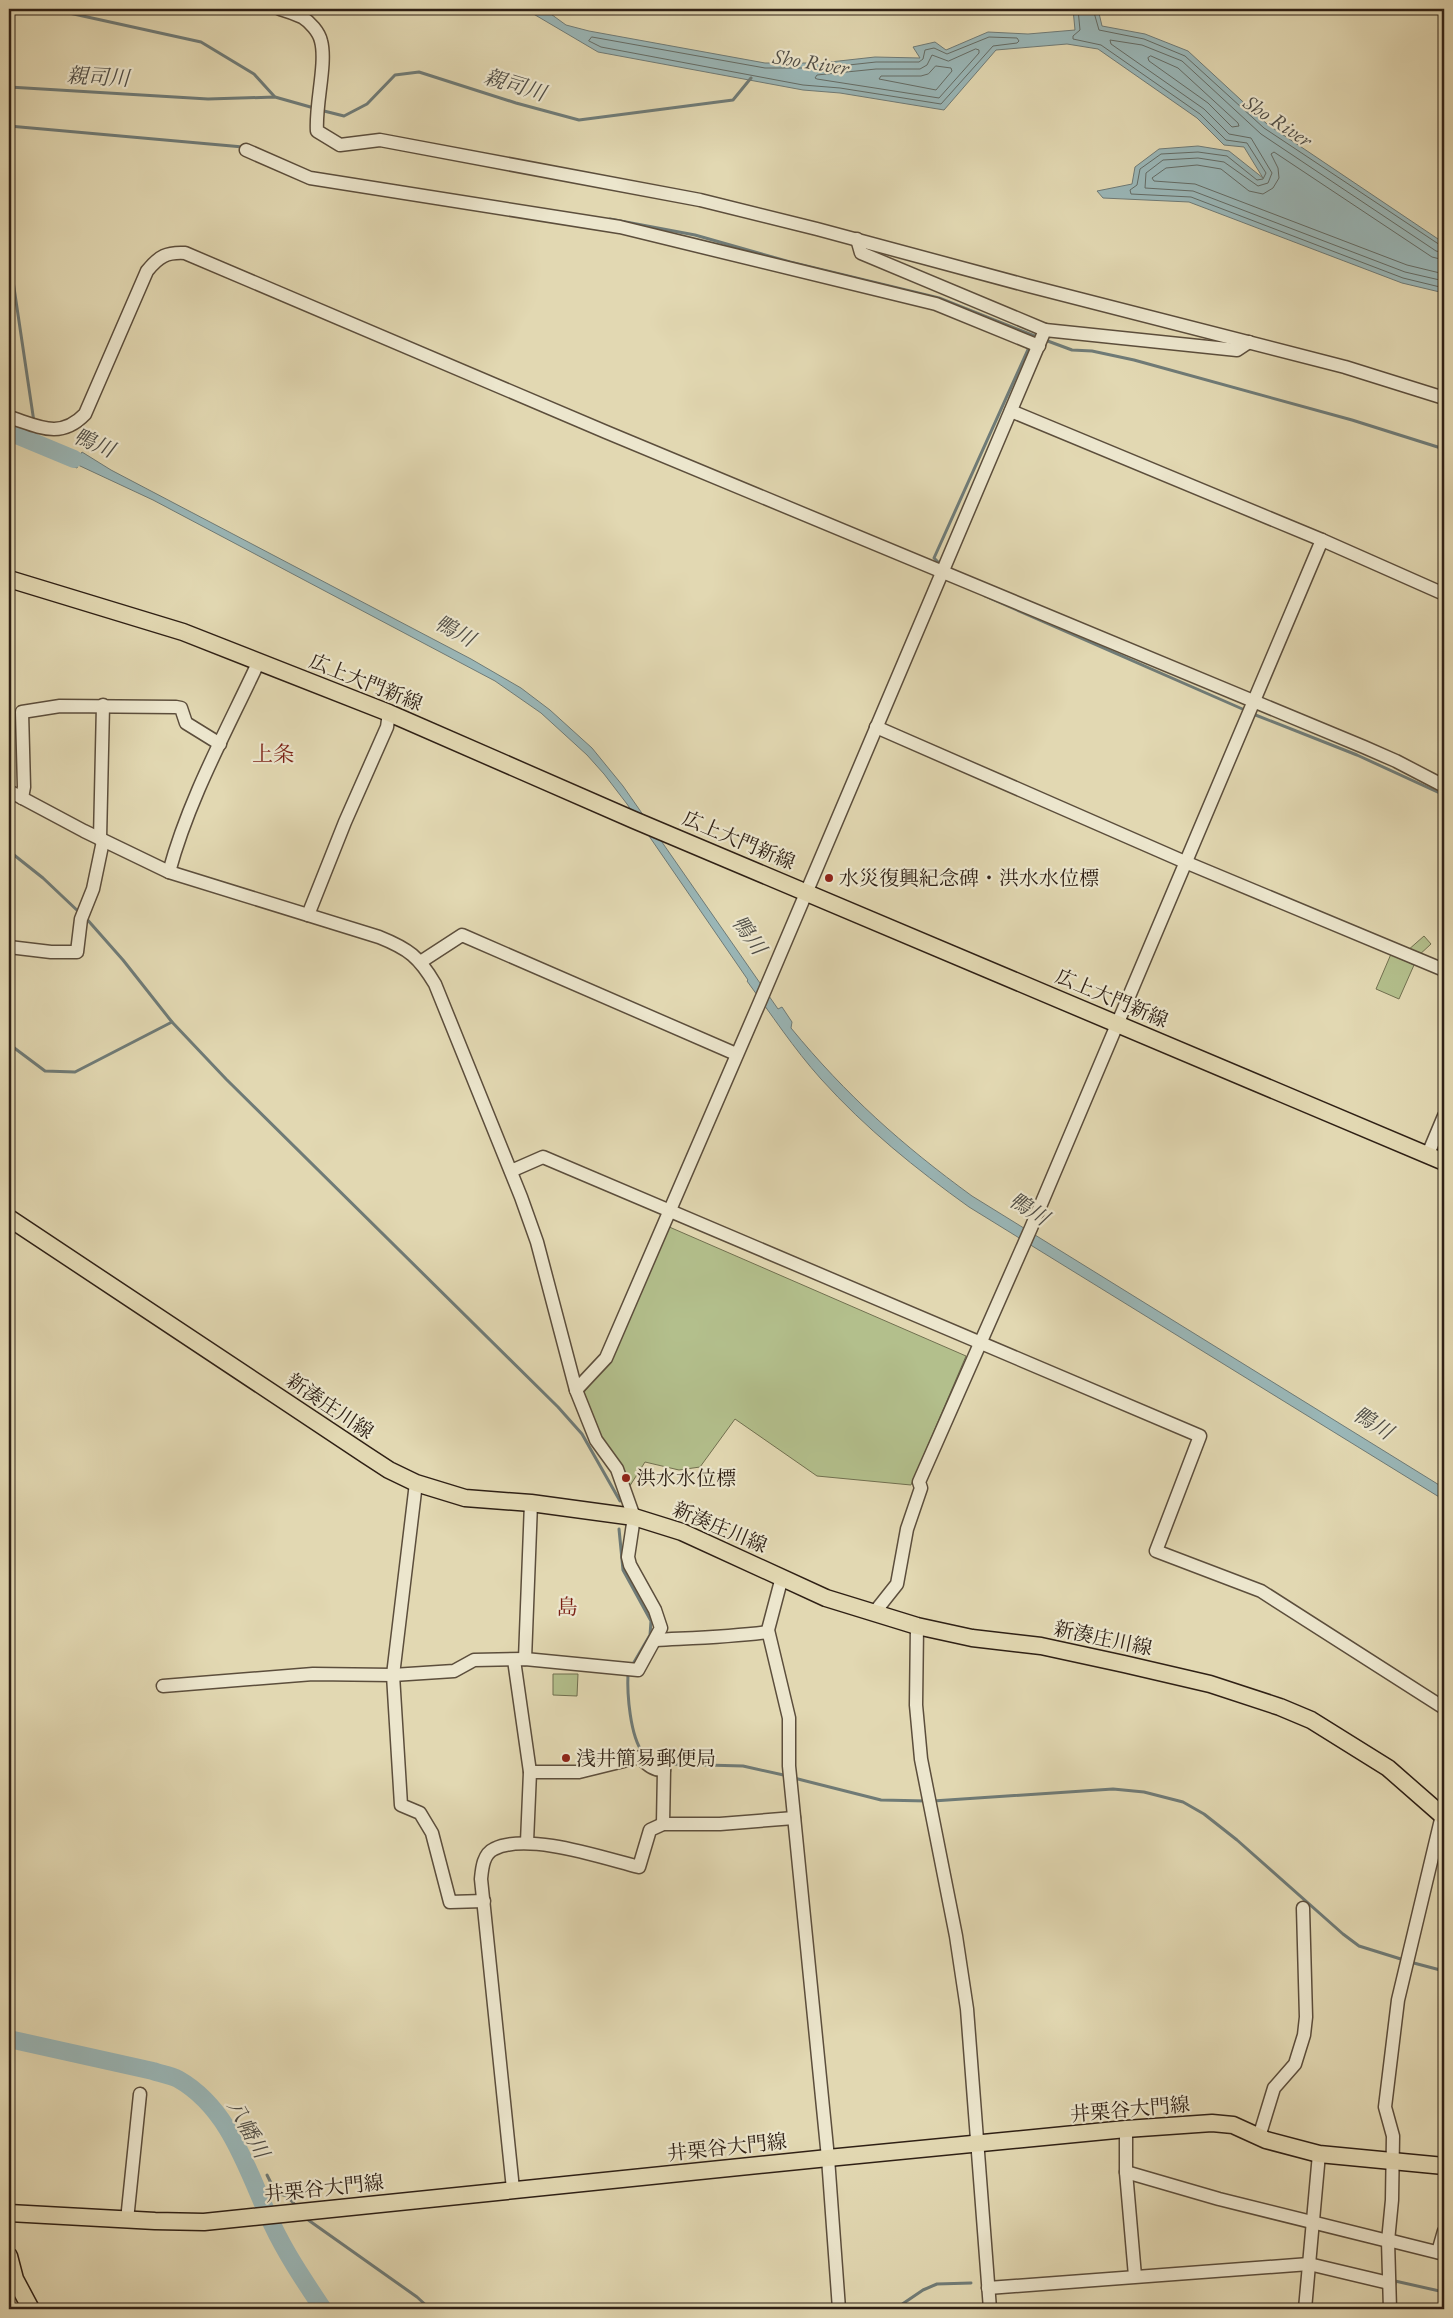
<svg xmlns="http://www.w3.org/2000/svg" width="1453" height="2318" font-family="'EB Garamond','Noto Serif JP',serif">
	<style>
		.green { fill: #b3bf8c; stroke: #717050 }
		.water { fill: #9ab7b8; stroke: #6f7b77 }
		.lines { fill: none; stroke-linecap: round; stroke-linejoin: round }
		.shore { stroke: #646c66; stroke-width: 1 }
		.stream { stroke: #6f7b77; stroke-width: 3 }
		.river { stroke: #9ab7b8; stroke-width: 18 }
		.minor-casing { stroke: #5c4e3c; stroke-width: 15 }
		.major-casing { stroke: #2f2015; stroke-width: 19 }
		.minor { stroke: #ece6cd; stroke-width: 12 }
		.major { stroke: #e2d8b2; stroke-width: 16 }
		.poi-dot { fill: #8f2418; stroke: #ece6cd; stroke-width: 2 }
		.labels { text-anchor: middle; stroke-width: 4.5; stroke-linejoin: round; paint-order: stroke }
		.street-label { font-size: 20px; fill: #2f2015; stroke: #ece6cd }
		.poi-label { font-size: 20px; fill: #2f2015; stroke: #ece6cd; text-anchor: start }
		.water-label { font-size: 21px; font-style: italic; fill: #4f4d46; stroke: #ece6cd }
		.neighbourhood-label { font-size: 21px; fill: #7a1f14; stroke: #ece6cd }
	</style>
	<rect width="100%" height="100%" fill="#e2d8b2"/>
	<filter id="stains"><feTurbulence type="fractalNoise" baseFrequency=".004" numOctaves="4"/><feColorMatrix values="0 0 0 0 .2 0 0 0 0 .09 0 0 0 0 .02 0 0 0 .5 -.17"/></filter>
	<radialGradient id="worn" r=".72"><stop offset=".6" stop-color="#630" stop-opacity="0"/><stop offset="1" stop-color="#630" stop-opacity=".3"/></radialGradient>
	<g class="green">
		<path d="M1424,936l7,8 -14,13 -10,-6z"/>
		<path d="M1391,954l23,11 -15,34 -23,-10z"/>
		<path d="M667,1226l299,130 -55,129 -94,-9 -82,-57 -35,48 -21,3 -34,-8 -19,30 -50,-89 34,-45z"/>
		<path d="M553,1674h25l-1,22 -24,-1z"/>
	</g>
	<g class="water">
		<path d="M525,9h19l22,16 23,6 176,32h56l54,-6 45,1 -7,-11 22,-5 11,8 42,-18 40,2 47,-4 -2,-21h25l4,17 43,8 43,17 79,73 177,119v50l-42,-10 -213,-81 -86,-4 -6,-7 35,-7 3,-17 24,-18 39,-3 31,5 34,27 -19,-31 -20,-2 -27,-27 -99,-69 -31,-5 -71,6 -52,60 -104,-17 -37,-3 -205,-38z"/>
		<path d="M54,445l25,11 3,-4 29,18 360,189 50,29 29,22 42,38 31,38 155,223 4,-2 10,15 -1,6c55,67 111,117 181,168l472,292v12l-475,-293c-53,-38 -104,-79 -148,-128 -27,-30 -50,-65 -74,-98l1,-1 -121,-176 -23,-30 -17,-19 -46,-42 -46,-32 -342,-181 -75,-35 -1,3 -3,-1 1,-3 -25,-11z"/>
	</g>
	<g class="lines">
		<g class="shore">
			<path d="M1078,9l2,21 -7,6v3l28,6 99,69 26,26 21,3 19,30 -3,6 -6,1 -30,-24 -29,-4 -37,2 -21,15 -3,16 -7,5 1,4 60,3 212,81 41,10"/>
			<path d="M1093,9l6,21 45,9 41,17 79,72 176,117 4,1"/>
			<path d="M592,37l173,31h56l55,-6h43l4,-3 2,-9 9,-2 13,6 42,-17 28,1 2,3 -2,2 -24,3 -52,58 -101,-16 -37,-3 -202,-38 -12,-6z"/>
			<path d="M976,49l3,1v3l-40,45 -122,-19 -2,-1 2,-3 59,-6h44l7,-4 5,-10 16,6z"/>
			<path d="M1151,56l27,12 60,55 1,3 -7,1 -24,-24 -59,-42 -1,-3z"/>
			<path d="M936,66l15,2 1,3 -16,19 -57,-11 2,-3h40l7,-2z"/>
			<path d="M1444,253l-8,-2 -175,-117 -79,-73 -40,-16 -32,-5 1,4 93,65 25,25 22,4 21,35 -4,10 -10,3 -34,-24 -26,-4 -35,2 -17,13 -1,15 48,3 212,81 39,9"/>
			<path d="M1444,260l-12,-3 -158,-105 -3,2 7,14 1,10 -6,10 -10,6 -14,-3 -28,-22 -24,-4 -31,3 -14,10 2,3 41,3 212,81 37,9"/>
		</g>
		<g class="stream">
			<path d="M51,9l150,33 53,32 20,22"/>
			<path d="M9,87l199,12 67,-2 39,11"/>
			<path d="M320,110l24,6 23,-12 28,-29 24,-3 97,31 63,17 154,-20 18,-22"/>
			<path d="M9,126l234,21"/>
			<path d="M608,223l2,-4 85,16 95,27 149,36 101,40"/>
			<path d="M9,254l25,168"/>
			<path d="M1045,340l27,10 20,1 42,9 218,60 92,29"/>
			<path d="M35,430l2,13"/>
			<path d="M942,566l-8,-8 96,-213"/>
			<path d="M985,596l262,115"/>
			<path d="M1253,714l104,41 87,40"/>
			<path d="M9,851l34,27 37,35"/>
			<path d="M85,917l38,43 49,62 54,57 332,328 24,27 38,67"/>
			<path d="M9,1044l36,27 30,1 97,-50"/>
			<path d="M619,1529l4,41 28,51 -1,14 -17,29"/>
			<path d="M628,1673c-1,21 2,63 15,80"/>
			<path d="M668,1764l75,2 45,10"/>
			<path d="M794,1778l87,22 46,1"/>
			<path d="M933,1801l180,-12 31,3 39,10 21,12 33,26 106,94 16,12 45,14"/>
			<path d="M1410,1962l34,9"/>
			<path d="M267,2175l9,18 11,3 11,12"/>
			<path d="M304,2217l113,80 13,12"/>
			<path d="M1395,2281l49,11"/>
			<path d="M895,2309l28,-19 14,-6 34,-1"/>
		</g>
		<g class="river">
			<path d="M9,432l65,27"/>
			<path d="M9,2039l144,32c8,3 18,4 25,8 53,30 70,94 94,145 14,30 33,58 51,85"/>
		</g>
		<defs>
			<g id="minor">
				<path d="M280,9c7,2 15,5 22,8 8,5 17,15 19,24 6,22 -6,64 -4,90l23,14 40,-5 320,60 117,29 208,56 320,82 99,31"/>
				<path d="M246,150l64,28 310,49 316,77 103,42"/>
				<path d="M857,239l4,14 184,77"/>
				<path d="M1011,411l311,129 122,54"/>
				<path d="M9,417c29,9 51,23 76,-3l62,-143c12,-15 20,-19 38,-18l421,179 758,315 32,14 48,25"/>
				<path d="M876,727l309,135 259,108"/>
				<path d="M9,791l75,40 85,41 210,65c30,12 40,20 56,47l86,213 16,45 39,148 20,50 21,29 17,48 -6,40 2,8 25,45 6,18 -23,42 -113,-11 -51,1 -20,11 -61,4 -80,-1 -150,12"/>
				<path d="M22,798l2,-11 -2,-75 38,-6 116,1 5,1 5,15 34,21"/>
				<path d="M100,839l3,-134"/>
				<path d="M169,872c20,-74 58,-142 90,-211"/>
				<path d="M308,915l37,-93 42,-95 2,-14"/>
				<path d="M9,947l42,5h26l4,-33 12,-30 10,-48"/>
				<path d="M422,961l40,-26 274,119"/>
				<path d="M1428,1154l16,-38"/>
				<path d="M511,1171l32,-14 657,279 -44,115 105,40 183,117"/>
				<path d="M576,1390l30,-32 153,-354 286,-674 192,20 12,-8"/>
				<path d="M416,1483l-23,192 8,130 19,8 12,20 18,69 34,-1"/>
				<path d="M782,1577l-14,53 21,88v48l39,392 11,151"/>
				<path d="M874,1613l23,-29 10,-55 14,-41 -2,-6 112,-254 291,-688"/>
				<path d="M917,1626l-1,79 5,54 35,177 11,73 23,300"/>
				<path d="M656,1640c37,-2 75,-3 112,-8"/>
				<path d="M525,1659l6,-156"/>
				<path d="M514,1660l16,112 -3,70"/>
				<path d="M530,1772h49l61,-15c6,7 14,14 24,13l-1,-11"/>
				<path d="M663,1824l1,-54"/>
				<path d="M1126,2129v43l9,104"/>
				<path d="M1259,2137l15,-49 21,-24 9,-29 2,-18 -3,-109"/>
				<path d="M1126,2172l93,27 169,42"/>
				<path d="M513,2189l-32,-310c1,-10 2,-25 13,-30 34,-17 109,9 145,18l11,-37 13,-6h57l74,-6"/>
				<path d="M127,2220l13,-126"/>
				<path d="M1388,2240l56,14"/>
				<path d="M1438,2252l6,-21"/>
				<path d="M988,2288l321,-24 80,19"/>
				<path d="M1305,2309l14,-155"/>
				<path d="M1390,2309l-2,-68 4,-41 1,-64 -8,-29 13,-107 46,-193"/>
			</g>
			<g id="major">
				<path d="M9,579l174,53 206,81 245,107 810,342"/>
				<path d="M9,1218l357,237 23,15 27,13 49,15 66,5 103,14 48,15 144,66 91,28 55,12 69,8 83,18 86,20 70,23 31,13 77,48 56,49"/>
				<path d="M9,2213l146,8 49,1 624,-64 298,-29 86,-6 21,2 33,15 53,14 125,12"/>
				<path d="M9,2256l6,23 16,30"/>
			</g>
		</defs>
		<use href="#minor" class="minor-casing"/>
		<use href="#major" class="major-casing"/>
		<use href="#minor" class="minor"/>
		<use href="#major" class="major"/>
	</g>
	<g class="poi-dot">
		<circle cx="829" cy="878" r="5"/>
		<circle cx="626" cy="1478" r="5"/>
		<circle cx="566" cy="1758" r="5"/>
	</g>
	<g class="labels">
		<g class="street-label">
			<text transform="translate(366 682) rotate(22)" y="7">広上大門新線</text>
			<text transform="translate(739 840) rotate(23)" y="7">広上大門新線</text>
			<text transform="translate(1112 998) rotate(23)" y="7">広上大門新線</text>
			<text transform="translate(330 1406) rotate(34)" y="7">新湊庄川線</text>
			<text transform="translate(720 1527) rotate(23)" y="7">新湊庄川線</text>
			<text transform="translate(1103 1638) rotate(12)" y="7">新湊庄川線</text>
			<text transform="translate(1130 2109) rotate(-5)" y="7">井栗谷大門線</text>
			<text transform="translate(727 2147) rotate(-6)" y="7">井栗谷大門線</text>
			<text transform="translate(324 2188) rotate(-6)" y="7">井栗谷大門線</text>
		</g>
		<g class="poi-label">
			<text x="839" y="885">水災復興紀念碑・洪水水位標</text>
			<text x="636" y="1485">洪水水位標</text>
			<text x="576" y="1765">浅井簡易郵便局</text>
		</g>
		<g class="water-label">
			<text transform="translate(811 62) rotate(9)" y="7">Sho River</text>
			<text transform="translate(98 77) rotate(3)" y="7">親司川</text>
			<text transform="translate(515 85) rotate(17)" y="7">親司川</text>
			<text transform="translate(1278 121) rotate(33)" y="7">Sho River</text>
			<text transform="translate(94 443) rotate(23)" y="7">鴨川</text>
			<text transform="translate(455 631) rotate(29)" y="7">鴨川</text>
			<text transform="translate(749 935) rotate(55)" y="7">鴨川</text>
			<text transform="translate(1029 1209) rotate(32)" y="7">鴨川</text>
			<text transform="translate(1373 1423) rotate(32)" y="7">鴨川</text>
			<text transform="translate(248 2129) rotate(61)" y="7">八幡川</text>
		</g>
		<g class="neighbourhood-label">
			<text x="273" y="761">上条</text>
			<text x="567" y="1614">島</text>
		</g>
	</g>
	<rect width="1453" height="2318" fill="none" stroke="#e2d8b2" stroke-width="30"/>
	<rect x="10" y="10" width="1433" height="2298" fill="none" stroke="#2f2015" stroke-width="2.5"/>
	<rect x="15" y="15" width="1423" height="2288" fill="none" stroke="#2f2015"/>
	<rect width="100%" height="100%" filter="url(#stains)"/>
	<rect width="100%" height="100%" fill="url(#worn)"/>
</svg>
